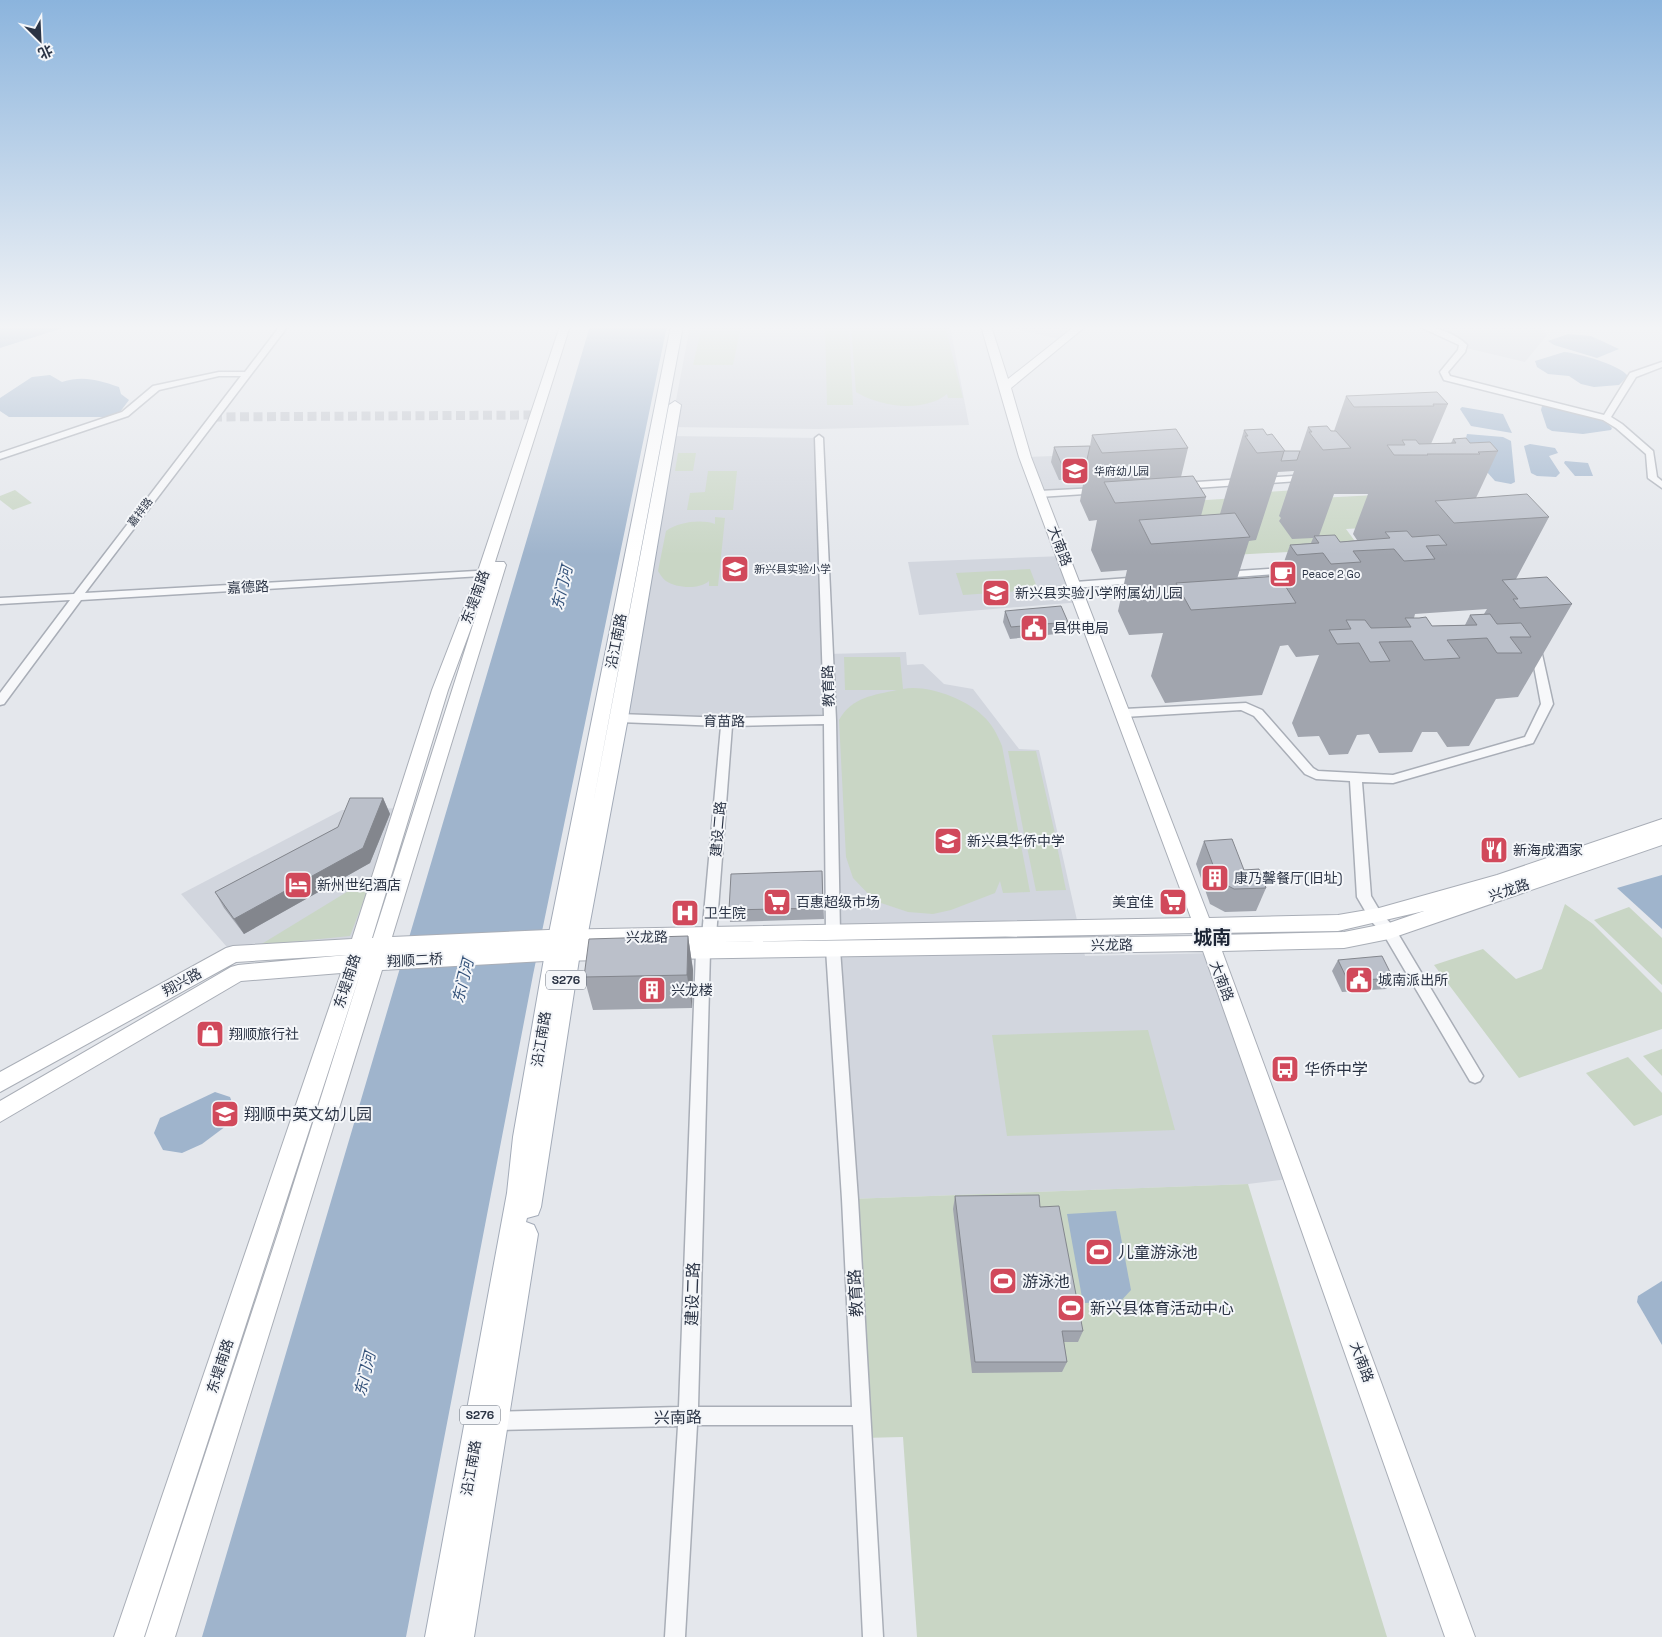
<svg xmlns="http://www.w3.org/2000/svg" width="1662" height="1637" font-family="'Space Grotesk','Noto Sans SC',sans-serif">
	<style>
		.built { fill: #d2d6de }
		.green { fill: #c9d6c5 }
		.water { fill: #9fb4cc }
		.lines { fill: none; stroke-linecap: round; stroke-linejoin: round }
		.street-tunnel { stroke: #bfc3cb; stroke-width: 9; stroke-dasharray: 9 4.5; stroke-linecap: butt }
		.street-casing { stroke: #a9aeb7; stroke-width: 3 }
		.secondary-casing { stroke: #a9aeb7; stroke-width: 2 }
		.primary-casing { stroke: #a3abb8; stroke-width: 2 }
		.street { fill: #f7f8fa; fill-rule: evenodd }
		.secondary { fill: #fff; fill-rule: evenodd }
		.primary { fill: #fff; fill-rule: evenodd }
		.wall { fill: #a1a5ae; fill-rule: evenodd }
		.shaded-wall { fill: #83868d }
		.building { fill: #bbc0ca; stroke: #83868d }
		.labels { text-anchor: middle; stroke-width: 4; stroke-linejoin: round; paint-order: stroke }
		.far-poi-label { font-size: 11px; fill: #2b3445; stroke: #f4f6f9; text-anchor: start }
		.far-street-label { font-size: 11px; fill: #2b3445; stroke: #f4f6f9 }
		.shield { fill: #f4f6f9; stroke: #676e7b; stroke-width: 1 }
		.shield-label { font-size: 12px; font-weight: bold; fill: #2b3445 }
		.street-label { font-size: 14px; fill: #2b3445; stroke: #f4f6f9 }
		.poi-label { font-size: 14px; fill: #2b3445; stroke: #f4f6f9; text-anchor: start }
		.water-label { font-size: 15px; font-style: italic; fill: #34527a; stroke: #f4f6f9 }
		.near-poi-label { font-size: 16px; fill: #2b3445; stroke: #f4f6f9; text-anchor: start }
		.near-street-label { font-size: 16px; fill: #2b3445; stroke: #f4f6f9 }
		.district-label { font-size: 19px; font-weight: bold; fill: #1d2536; stroke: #f4f6f9 }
	</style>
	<rect width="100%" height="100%" fill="#e4e7ec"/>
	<g class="built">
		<path d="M690,326h260l19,99 -150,4 -148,-2z"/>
		<path d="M1003,326h78l-18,14z"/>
		<path d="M1422,326h117l8,9 -22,27 -63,-15 -3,-6z"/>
		<path d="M669,436l150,2 8,216 79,-2 1,13 16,-1 21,20 29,5 46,60 20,1 46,206 132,-3 80,225 -49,6 -398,15 -9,-266 -11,-213 -211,-2z"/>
		<path d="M1111,454l15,31 -88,6 -13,-34z"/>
		<path d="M1064,556l18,46 -163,13 -11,-53z"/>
		<path d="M403,808l-45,138 -125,8 -52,-60 161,-84z"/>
	</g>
	<g class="green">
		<path d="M702,326h39l-8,39h-40z"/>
		<path d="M825,326h24l4,79h-26z"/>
		<path d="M851,326h94l18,72h-15l-1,-4c-23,19 -67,13 -91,-2z"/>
		<path d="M678,453h18l-3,18h-18z"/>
		<path d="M708,471h29l-4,39h-46l3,-17 15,-1z"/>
		<path d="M1312,489l7,9 76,-4 22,31 -71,4 14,19 -164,9 -21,-55 62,-4 -3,-4z"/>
		<path d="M15,490l17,13 -19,7 -13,-10v-4z"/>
		<path d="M715,517l10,1 -7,68h-9v-5c-10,9 -33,7 -43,0 -3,-2 -6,-7 -8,-10l8,-40c12,-9 35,-12 49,-7z"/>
		<path d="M1030,569l8,21 -75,5 -7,-22z"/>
		<path d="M844,657h56l3,32c23,-5 64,10 80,27 9,8 14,18 19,30l28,146 -27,1 -3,-12 -5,12 -44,17 -18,4 -25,-2 -33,-11 -22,-23 -7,-21 -7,-137c13,-23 35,-25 58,-30h-52z"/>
		<path d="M1008,751h28l20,87 -31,1z"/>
		<path d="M1056,841l10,49 -30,1 -10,-49z"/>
		<path d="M373,876l-23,60 -90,9z"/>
		<path d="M1565,904l28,20 69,69v36l-143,49 -85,-113 49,-16 33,30 26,-10z"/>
		<path d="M1629,907l33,31v47l-68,-65z"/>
		<path d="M1148,1030l27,100 -168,6 -15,-101z"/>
		<path d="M1662,1049v27l-19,-20z"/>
		<path d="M1628,1057l34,36v22l-28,11 -48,-53z"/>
		<path d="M1248,1184l139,453h-470l-14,-200 -41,1 -12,-239z"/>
	</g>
	<g class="water">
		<path d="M0,326h69l-69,22z"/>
		<path d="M590,326h77l-134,649 -127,662h-204z"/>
		<path d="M1568,334l23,2 28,13 -22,9 -43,-13 -6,-4z"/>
		<path d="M1564,352c14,1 56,13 64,24l-9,9 -25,2 -13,-3 -12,-8 -21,-2 -11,-7 -2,-6z"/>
		<path d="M50,375l12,7c21,-7 37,-2 57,5l2,7 8,6 -9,12 -15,5h-96l-9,-6v-13l32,-21z"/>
		<path d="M1542,406c17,-1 59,9 70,22l-1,2 -28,4 -31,-3 -5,-3 -6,-18z"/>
		<path d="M1462,407l41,7 9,19 -41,-7 -11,-17z"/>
		<path d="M1467,434l36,3 8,4 4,41 -4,2 -16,-3 -8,-9 -17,-5 -4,-29z"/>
		<path d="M1530,444l25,4 3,5 -9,3 11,17 -4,4 -19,-1 -6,-3 -7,-27z"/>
		<path d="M1565,461l23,2 5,13h-18l-11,-13z"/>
		<path d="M1662,875v54l-45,-41z"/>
		<path d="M215,1092l15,5 5,13 -5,13 -28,21 -20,9 -19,-3 -9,-17 6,-15z"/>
		<path d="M1116,1211l15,79 -11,12 -37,1 -16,-89z"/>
		<path d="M1662,1281v64l-25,-43 1,-6z"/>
	</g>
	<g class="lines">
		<path class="street-tunnel" d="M213,417l323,-2"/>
		<defs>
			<g id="street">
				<path d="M280,326h8l-203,267 409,-23 4,1v4l-417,25 -77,104 -4,1v-12l70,-93 -70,4v-6l74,-4 167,-218h-22l-60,14 -31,26 -128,43v-6l122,-41 31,-26 66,-14h26z"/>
				<path d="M1418,326c14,-1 39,8 49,19l-2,7 -17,20 2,4 154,39 26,-42 32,-11v5l-26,10 -25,40 11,7 31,27 4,26 5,4v7l-14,-10 -2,-24 -30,-26 -13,-8 -159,-40 -4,-8 18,-22 1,-5z"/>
				<path d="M819,435l4,3 13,282 4,213 -2,4 -5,1 -5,-1 -2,-4 -2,-209 -92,2 -16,210 -2,4 -5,1 -5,-1 -2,-4 19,-210 -102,-4 -6,-4 6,-4 108,4 97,-2 -9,-278z"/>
				<path d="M1309,475l5,3 -2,2 -131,9 -5,-3 5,-3z"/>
				<path d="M1097,488l3,1v4l-61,4 -5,-3 5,-3z"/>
				<path d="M1297,567l5,3 -1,2 -79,6 -5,-3 5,-3z"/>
				<path d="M1142,577l4,1v4l-71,6 -5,-3 5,-3z"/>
				<path d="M1535,642l5,3 13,59 -20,39 -140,40 -31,-1 9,114 10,17 13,14 86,144 3,5 -3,5 -5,2 -5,-2 -86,-146 -13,-14 -14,-24 -7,-116 -34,-2 -11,-5 -51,-58 -13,-6 -117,7 -6,-4 6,-4 122,-6 16,7 51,58 5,3 75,4 132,-38 16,-33 -11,-59z"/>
				<path d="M833,943l5,2 2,4 18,250 25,438h-20l-10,-212h-156l-12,212h-20l13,-211 -184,4 -7,-2 -2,-7 2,-7 7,-2 185,-5 17,-456 2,-4 5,-2 5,2 2,4 -12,456h154l-10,-208 -16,-250 2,-4z"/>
			</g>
			<path id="secondary" d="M560,326h10l-75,236h9l2,3 -114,372 156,-7 643,-12 -172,-461 -38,-131h10l17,53 67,-53h11l-75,62 20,69 178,461 129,-3 41,-7 118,-33 165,-56v26l-273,94 -45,9 -122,3 253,686h-30l-242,-686 -535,8 -7,-2 -3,-6 3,-6 6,-2 -54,1 6,2 3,6 -3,6 -7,2 -67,1 -163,9 -207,667h-30l134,-407 82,-259 -217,666h-30l227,-664 -100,8 -241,141v-21l231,-134 7,-2 109,-10 -111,7 -236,130v-20l226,-124 7,-2 119,-7 80,-249 45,-116zM478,609l-105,329h-1l76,-248zM1424,911l-35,12 -45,9 -128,3 -1,-2 123,-2zM1196,933l1,3 -477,6z"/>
			<path id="primary" d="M671,326h12l-91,483 77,-404 6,-4 6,4 -53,313 -41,220 -7,15 -39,254 -3,8 -11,3 -1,4 8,3 4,9 -64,403h-49l82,-444 6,-56 32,-184z"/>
		</defs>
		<use href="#street" class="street-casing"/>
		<use href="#secondary" class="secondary-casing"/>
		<use href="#primary" class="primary-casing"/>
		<use href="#street" class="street"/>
		<use href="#secondary" class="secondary"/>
		<use href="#primary" class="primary"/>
	</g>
	<g class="wall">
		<path d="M1346,396l102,8 -17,40 20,-1 2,-4 17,4 28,8 -22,47 73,19 -33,62 56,25 -54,93 -22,2 -27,47 -22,1 -10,-15h-15l-10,20 -33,1 -10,-19 -12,1 -9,19 -19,1 -10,-19 -21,1 -6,-14 27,-68 -23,2 -8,-12 -8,1 -18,49 -97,8 -14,-27 12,-43 -34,2 -11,-24 9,-41 -26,2 -10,-22 6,-30 -8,1 -9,-20 4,-22 -25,1 -8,-18 3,-15 36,-1 2,-11 96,13 -7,29 25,20 -5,19 19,-2 24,-84 23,5 17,16h16l8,-24 26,4zM1294,471l-15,45 2,2 -2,3 13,18 21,-1 -2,5 -21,2 -11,31 -42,3 12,-38 7,-1 22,-68zM1334,494h34l-15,40 4,6 -17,2 -21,-6zM1487,609l-3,5 -14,1 -5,10 -33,1 -18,-8 1,-4z"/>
		<path d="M1005,611l63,11 -2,11 -56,6 -7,-17z"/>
		<path d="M383,798l7,16 -20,49 -126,71 -20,-26 -9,-16 123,-65z"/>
		<path d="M1204,841l40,29 22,18 -10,23 -31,1 -15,-8 -14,-40z"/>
		<path d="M822,871l2,48 -94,3 -1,-12z"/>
		<path d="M688,936l5,34 -1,38 -99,2 -9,-33z"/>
		<path d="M1338,960l55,18 -7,11 -44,3 -10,-21z"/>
		<path d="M955,1196l85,11 43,124 -5,11h-14l3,20 -5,10 -90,1 -19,-164z"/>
	</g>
	<g class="shaded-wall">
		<path d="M383,798l7,16 -20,49 -126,71 -10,-15z"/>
		<path d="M688,936l5,34 -1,38 -5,-33z"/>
	</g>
	<g class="building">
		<path d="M1437,392l11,12h-15l1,2 -80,1 -8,-11z"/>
		<path d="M1327,426l4,5h5l15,17 -28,2 -14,-18h3l-4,-5z"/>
		<path d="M1176,429l12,19 -86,5 -10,-18z"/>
		<path d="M1263,429l4,6 5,-1 13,17 -28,2 -12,-17h3l-4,-6z"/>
		<path d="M1466,438l4,5 20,-1 8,9 -20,1 2,2h-53l1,1h-34l-7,-10h18l-3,-5h14l3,4 37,-1 -3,-4z"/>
		<path d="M1090,446l-4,18 -24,1 -8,-18z"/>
		<path d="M1284,451h16l-3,9 -16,1z"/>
		<path d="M1193,476l13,21 -91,6 -11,-21z"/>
		<path d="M1527,494l22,23 -95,6 -19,-22z"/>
		<path d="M1235,513l15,24 -99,7 -12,-24z"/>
		<path d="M1407,531l5,6 27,-2 8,10 -21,1 9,13 -31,2 -10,-12 -41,2 8,11 -30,2 -8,-11 -26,2 -7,-10 29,-2 -5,-7 21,-1 5,7 50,-4 -5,-6z"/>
		<path d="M1279,576l17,27 -105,7 -15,-27z"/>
		<path d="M1547,577l25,27 -52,4 -7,-9h5l-16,-19z"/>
		<path d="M1061,606l7,16 -57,5 -6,-16z"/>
		<path d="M1490,614l7,10 24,-1 10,14h-21l12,16h-25l-10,-15 -40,2 13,18 -36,2 -12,-19 -33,1 11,19 -20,1 -11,-19 -22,1 -8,-14 22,-1 -5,-9h19l6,8 40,-1 -6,-9h14l7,-1 6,9 45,-1 -7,-10z"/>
		<path d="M350,798h33l-20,50 -129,71 -19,-27 123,-65z"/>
		<path d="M1232,839l12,31 15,-1 7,19 -32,1 -15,-8 -15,-40z"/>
		<path d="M822,871l1,37 -94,2 2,-36z"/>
		<path d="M688,936l-1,39 -103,2 5,-38z"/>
		<path d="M1382,956l11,22 -45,3 -10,-21z"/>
		<path d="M1039,1195l1,12 19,-1 24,125h-21l5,31h-92l-20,-166z"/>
	</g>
	<linearGradient id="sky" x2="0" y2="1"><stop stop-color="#8bb4dd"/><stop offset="0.59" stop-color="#f3f4f6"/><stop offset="1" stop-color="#f3f4f6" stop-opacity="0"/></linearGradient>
	<rect width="1662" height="555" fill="url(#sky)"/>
	<defs>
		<symbol id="school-square" viewBox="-11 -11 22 22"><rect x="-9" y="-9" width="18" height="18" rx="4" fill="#d1495b" stroke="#f4f6f9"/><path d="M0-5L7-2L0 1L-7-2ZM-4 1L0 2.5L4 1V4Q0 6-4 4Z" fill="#fff"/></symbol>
		<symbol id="cafe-square" viewBox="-11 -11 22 22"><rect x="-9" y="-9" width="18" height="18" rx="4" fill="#d1495b" stroke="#f4f6f9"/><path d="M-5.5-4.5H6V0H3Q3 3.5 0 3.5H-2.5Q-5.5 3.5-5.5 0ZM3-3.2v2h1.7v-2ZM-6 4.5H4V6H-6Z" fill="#fff"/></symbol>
		<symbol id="civic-square" viewBox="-11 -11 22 22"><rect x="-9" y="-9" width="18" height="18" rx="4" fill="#d1495b" stroke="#f4f6f9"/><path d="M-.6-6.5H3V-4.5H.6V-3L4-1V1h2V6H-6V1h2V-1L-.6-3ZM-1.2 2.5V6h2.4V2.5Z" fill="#fff"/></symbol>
		<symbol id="restaurant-square" viewBox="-11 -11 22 22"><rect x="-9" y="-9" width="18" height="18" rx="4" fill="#d1495b" stroke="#f4f6f9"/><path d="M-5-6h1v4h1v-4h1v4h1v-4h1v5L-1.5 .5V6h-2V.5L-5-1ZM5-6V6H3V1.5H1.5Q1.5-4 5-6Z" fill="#fff"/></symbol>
		<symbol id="building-square" viewBox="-11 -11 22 22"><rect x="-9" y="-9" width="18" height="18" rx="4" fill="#d1495b" stroke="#f4f6f9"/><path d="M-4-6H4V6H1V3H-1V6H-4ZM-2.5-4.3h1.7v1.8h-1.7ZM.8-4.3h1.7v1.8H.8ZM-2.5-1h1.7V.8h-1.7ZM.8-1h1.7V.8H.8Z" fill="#fff"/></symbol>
		<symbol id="hotel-square" viewBox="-11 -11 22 22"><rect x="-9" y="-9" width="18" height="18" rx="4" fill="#d1495b" stroke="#f4f6f9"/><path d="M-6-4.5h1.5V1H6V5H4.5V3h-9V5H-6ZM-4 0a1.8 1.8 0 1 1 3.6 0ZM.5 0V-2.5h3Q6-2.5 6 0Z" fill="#fff"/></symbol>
		<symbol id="supermarket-square" viewBox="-11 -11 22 22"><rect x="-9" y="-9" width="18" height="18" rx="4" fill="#d1495b" stroke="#f4f6f9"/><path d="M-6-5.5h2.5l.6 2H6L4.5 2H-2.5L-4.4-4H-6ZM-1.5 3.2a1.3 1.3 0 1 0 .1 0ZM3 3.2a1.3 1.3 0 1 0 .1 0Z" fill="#fff"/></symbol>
		<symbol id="hospital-square" viewBox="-11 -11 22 22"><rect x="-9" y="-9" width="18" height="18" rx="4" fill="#d1495b" stroke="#f4f6f9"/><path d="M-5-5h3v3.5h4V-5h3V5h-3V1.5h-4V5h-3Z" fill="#fff"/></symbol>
		<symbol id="shop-square" viewBox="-11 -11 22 22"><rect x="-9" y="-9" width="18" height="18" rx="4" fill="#d1495b" stroke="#f4f6f9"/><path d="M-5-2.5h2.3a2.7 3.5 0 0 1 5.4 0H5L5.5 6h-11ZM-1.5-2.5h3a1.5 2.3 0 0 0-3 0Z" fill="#fff"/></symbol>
		<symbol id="bus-square" viewBox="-11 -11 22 22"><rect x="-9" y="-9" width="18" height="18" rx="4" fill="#d1495b" stroke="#f4f6f9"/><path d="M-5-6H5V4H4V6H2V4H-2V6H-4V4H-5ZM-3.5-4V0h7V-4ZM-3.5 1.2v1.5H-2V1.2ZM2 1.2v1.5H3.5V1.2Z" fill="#fff"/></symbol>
		<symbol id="stadium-square" viewBox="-11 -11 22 22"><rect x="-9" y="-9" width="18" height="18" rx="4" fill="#d1495b" stroke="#f4f6f9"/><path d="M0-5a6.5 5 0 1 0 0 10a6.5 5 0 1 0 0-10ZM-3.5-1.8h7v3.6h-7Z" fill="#fff"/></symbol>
	</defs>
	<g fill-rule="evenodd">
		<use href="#school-square" x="1059" y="455" width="32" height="32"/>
		<use href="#school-square" x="719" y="553" width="32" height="32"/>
		<use href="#cafe-square" x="1267" y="558" width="32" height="32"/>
		<use href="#school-square" x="980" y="577" width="32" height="32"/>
		<use href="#civic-square" x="1018" y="612" width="32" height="32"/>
		<use href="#school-square" x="932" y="825" width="32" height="32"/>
		<use href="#restaurant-square" x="1478" y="834" width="32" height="32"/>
		<use href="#building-square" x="1199" y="862" width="32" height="32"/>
		<use href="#hotel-square" x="282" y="869" width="32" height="32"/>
		<use href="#supermarket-square" x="761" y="886" width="32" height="32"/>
		<use href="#supermarket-square" x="1157" y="886" width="32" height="32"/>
		<use href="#hospital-square" x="669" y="897" width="32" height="32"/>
		<use href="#civic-square" x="1343" y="964" width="32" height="32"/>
		<use href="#building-square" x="636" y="974" width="32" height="32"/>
		<use href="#shop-square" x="194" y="1018" width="32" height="32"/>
		<use href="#bus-square" x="1269" y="1053" width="32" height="32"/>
		<use href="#school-square" x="209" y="1098" width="32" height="32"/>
		<use href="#stadium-square" x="1083" y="1236" width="32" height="32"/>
		<use href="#stadium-square" x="987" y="1265" width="32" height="32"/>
		<use href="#stadium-square" x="1055" y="1292" width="32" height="32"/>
	</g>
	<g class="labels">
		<g class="far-poi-label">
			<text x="1094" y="475">华府幼儿园</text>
			<text x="754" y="573">新兴县实验小学</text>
			<text x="1302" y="578">Peace 2 Go</text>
		</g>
		<g class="far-street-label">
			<text transform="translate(140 512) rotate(-53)" y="4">嘉祥路</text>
		</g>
		<g class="shield">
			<rect x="546" y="970.5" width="40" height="19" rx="4"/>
			<rect x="460" y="1405.5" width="40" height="19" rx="4"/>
		</g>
		<g class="shield-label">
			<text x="566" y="984">S276</text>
			<text x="480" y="1419">S276</text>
		</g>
		<g class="street-label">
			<text transform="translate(1060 546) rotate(69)" y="5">大南路</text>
			<text transform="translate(248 587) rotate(-3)" y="5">嘉德路</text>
			<text transform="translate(475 597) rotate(-70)" y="5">东堤南路</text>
			<text transform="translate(616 641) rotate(-79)" y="5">沿江南路</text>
			<text transform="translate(828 686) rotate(-92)" y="5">教育路</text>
			<text transform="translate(724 721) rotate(1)" y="5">育苗路</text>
			<text transform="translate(718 829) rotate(-85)" y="5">建设二路</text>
			<text transform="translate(1509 890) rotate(-19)" y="5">兴龙路</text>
			<text transform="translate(647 937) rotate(-1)" y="5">兴龙路</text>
			<text transform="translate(1112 945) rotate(-1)" y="5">兴龙路</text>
			<text transform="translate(415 960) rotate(-3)" y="5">翔顺二桥</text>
			<text transform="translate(347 981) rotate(-72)" y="5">东堤南路</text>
			<text transform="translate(1222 981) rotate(69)" y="5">大南路</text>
			<text transform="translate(182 982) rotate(-29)" y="5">翔兴路</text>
			<text transform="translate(541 1039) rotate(-81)" y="5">沿江南路</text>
			<text transform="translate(1362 1362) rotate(70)" y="5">大南路</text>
			<text transform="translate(220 1366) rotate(-72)" y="5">东堤南路</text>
			<text transform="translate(471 1468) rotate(-80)" y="5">沿江南路</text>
		</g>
		<g class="poi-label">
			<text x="1015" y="598">新兴县实验小学附属幼儿园</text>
			<text x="1053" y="633">县供电局</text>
			<text x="967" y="846">新兴县华侨中学</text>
			<text x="1513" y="855">新海成酒家</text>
			<text x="1234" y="883">康乃馨餐厅(旧址)</text>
			<text x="317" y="890">新州世纪酒店</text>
			<text x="796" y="907">百惠超级市场</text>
			<text x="1154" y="907" text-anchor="end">美宜佳</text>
			<text x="704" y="918">卫生院</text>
			<text x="1378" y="985">城南派出所</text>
			<text x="671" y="995">兴龙楼</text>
			<text x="229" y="1039">翔顺旅行社</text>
		</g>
		<g class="water-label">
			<text transform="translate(562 588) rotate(-76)" y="5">东门河</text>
			<text transform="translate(463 981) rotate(-76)" y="5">东门河</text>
			<text transform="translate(365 1374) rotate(-76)" y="5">东门河</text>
		</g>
		<g class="near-poi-label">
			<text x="1304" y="1075">华侨中学</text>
			<text x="244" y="1120">翔顺中英文幼儿园</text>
			<text x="1118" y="1258">儿童游泳池</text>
			<text x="1022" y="1287">游泳池</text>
			<text x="1090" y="1314">新兴县体育活动中心</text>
		</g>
		<g class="near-street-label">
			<text transform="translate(855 1293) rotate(-93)" y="6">教育路</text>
			<text transform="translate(692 1294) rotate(-88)" y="6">建设二路</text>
			<text transform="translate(678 1417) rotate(-1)" y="6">兴南路</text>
		</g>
		<g class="district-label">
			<text x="1212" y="944">城南</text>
		</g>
	</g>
	<g transform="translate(40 40) rotate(156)" stroke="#f4f6f9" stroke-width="4" paint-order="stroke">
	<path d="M0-4L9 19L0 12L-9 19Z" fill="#2b3445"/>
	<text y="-8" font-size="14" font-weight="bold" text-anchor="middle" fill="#2b3445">北</text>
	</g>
</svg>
